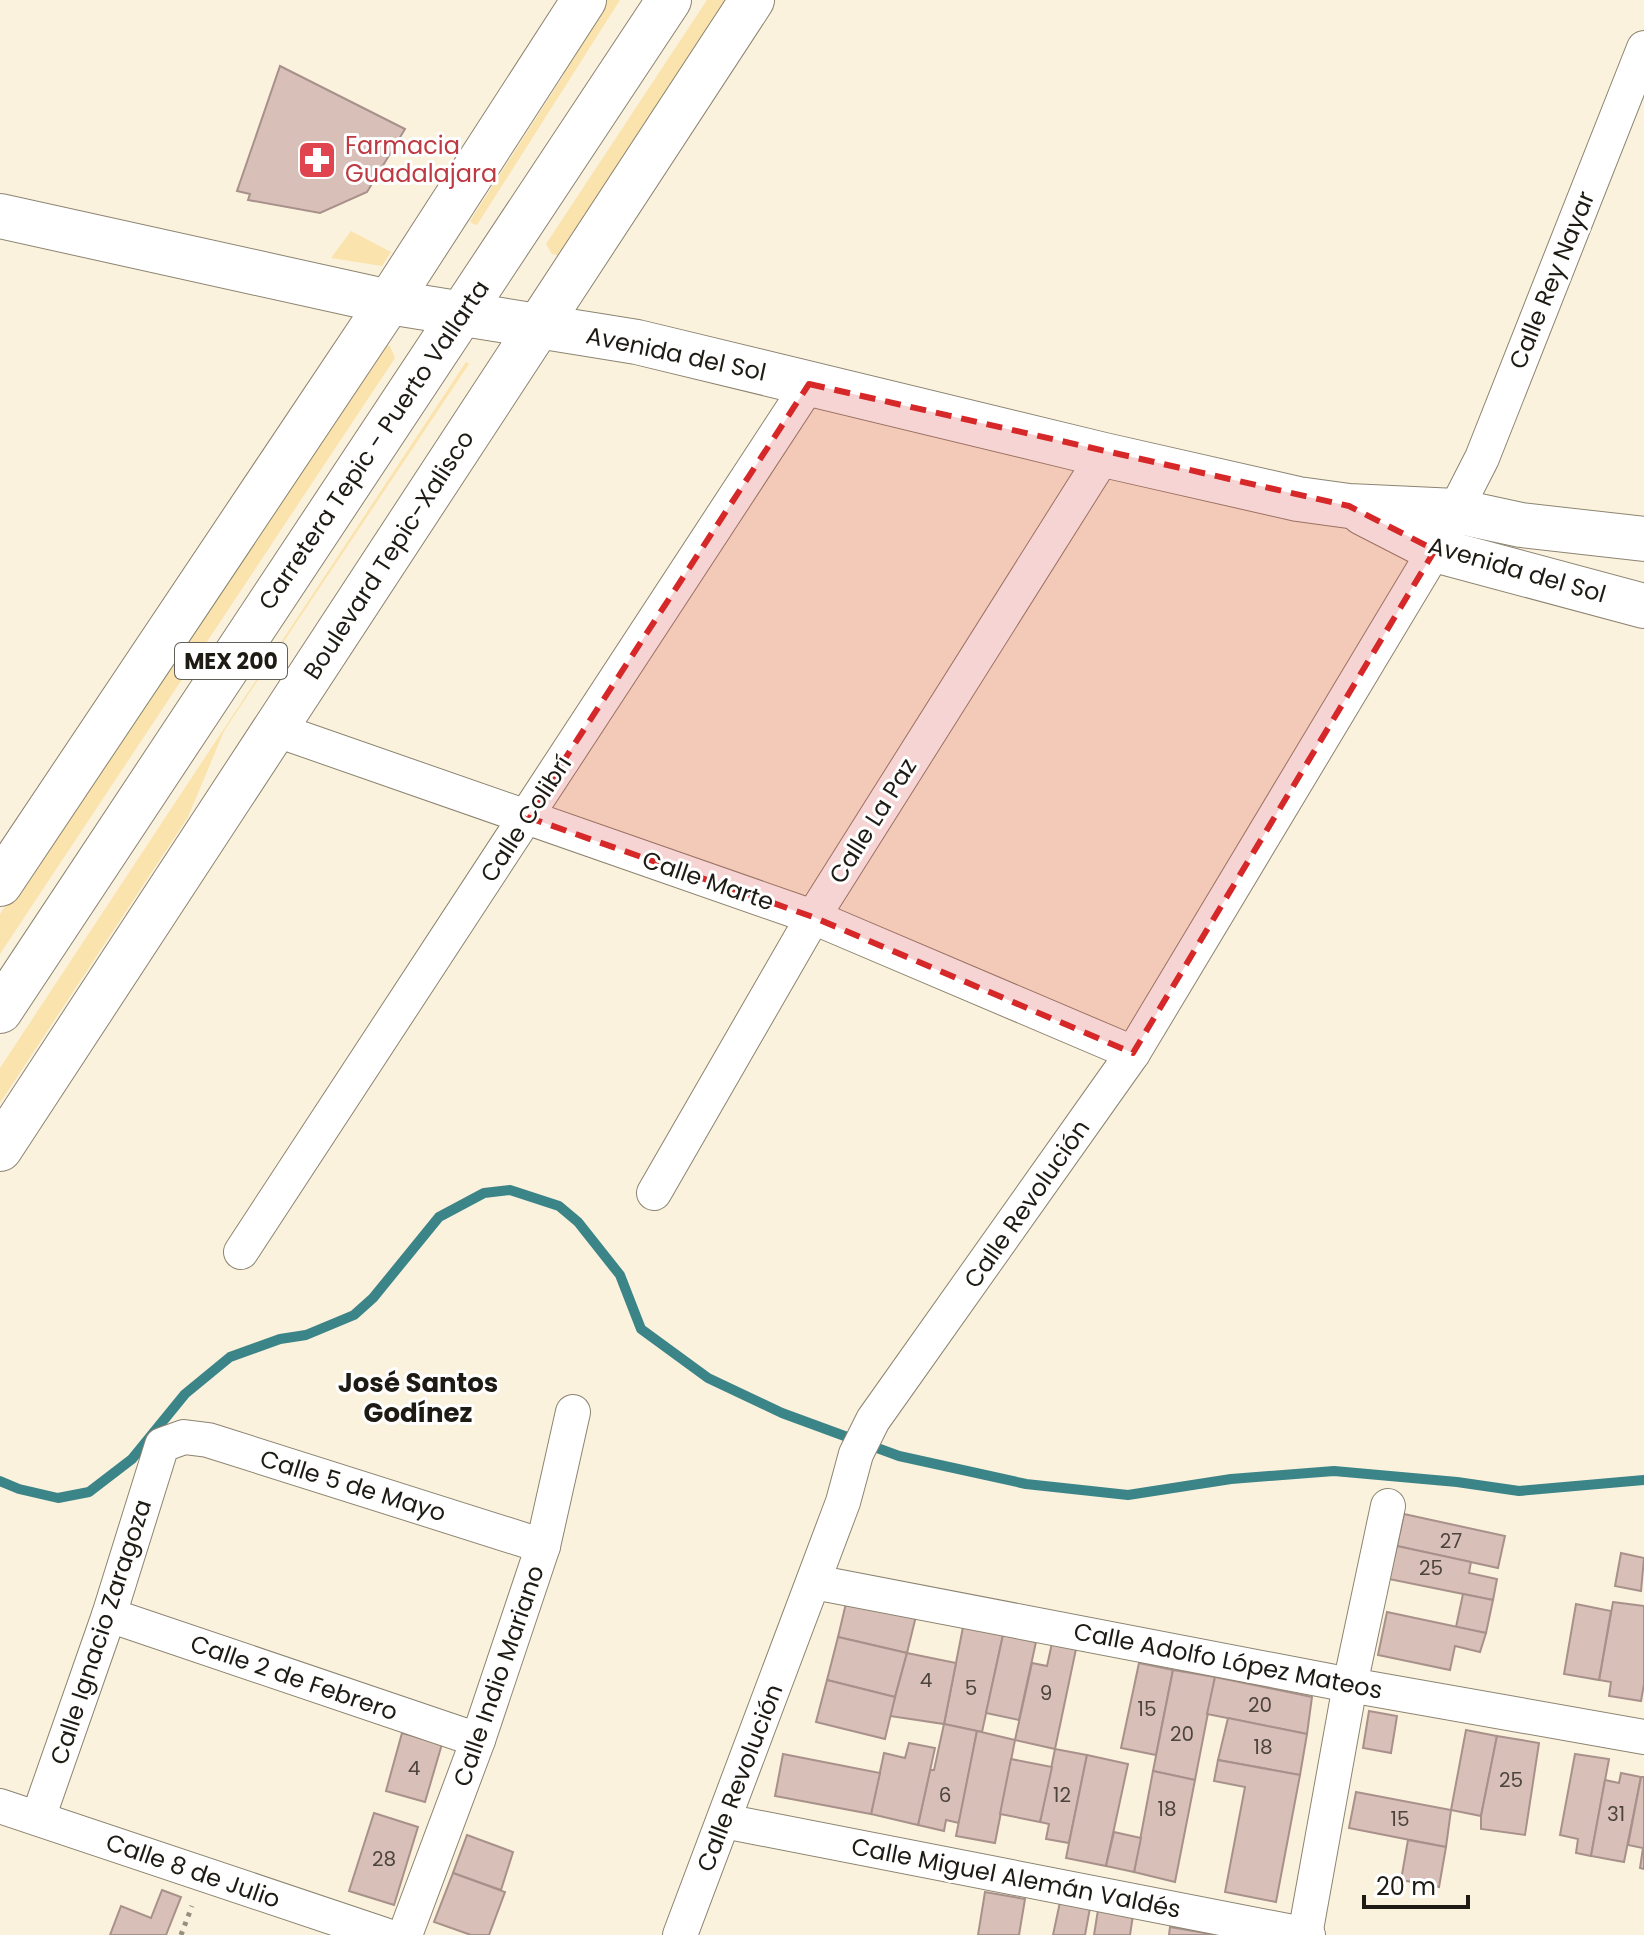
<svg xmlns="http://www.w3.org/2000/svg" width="1644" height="1935" font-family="Poppins,sans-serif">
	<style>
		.green { fill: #fae3ac }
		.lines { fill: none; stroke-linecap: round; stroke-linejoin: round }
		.stream { stroke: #3b8488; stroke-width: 10 }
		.building { fill: #d8bfb8; stroke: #a8918b; stroke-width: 2 }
		.street-casing { stroke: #8c8471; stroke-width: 36 }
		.secondary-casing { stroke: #8c8471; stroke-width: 46 }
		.highway-casing { stroke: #8c8471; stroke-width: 46 }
		.path { stroke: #958f80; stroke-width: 5; stroke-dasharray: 4 6; stroke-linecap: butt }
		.street { stroke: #fff; stroke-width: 34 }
		.secondary { stroke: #fff; stroke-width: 44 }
		.highway { stroke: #fff; stroke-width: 44 }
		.marked { fill: #d62828; fill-opacity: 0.2; stroke: #d62828; stroke-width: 6; stroke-dasharray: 16 10; stroke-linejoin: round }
		.labels { text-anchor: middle; stroke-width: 6; stroke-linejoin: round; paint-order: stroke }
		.number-label { font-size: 20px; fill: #4c443d }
		.shield { fill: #fff; stroke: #625f5a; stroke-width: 2 }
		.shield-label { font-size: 22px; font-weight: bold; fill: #1e1b14 }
		.health-label { font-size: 24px; fill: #be3a42; stroke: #fff; text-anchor: start }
		.street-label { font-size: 24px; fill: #1e1b14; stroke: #fff }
		.neighbourhood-label { font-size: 26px; font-weight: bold; fill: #1e1b14; stroke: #fff }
	</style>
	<rect width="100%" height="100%" fill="#fbf2dd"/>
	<g class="green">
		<path d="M597,0h23l-143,225 -4,-1 -3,-3 93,-145 11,-41z"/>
		<path d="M707,0h28l-171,257 -12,-3 -6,-10z"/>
		<path d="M351,231l40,21 -9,14 -51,-8z"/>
		<path d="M377,343l13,3 5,12 -395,596v-40z"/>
		<path d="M466,362l3,2 -245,367 -36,86 -188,286v-35z"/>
	</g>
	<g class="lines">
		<path class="stream" d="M0,1481l19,8 39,9 31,-6 43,-33 53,-65 45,-37 50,-18 26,-4 48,-20 19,-17 66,-81 45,-24 26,-3 49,16 19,16 42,53 21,54 67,49 74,35 117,43 127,28 102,11 103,-16 103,-8 123,11 62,9 125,-11"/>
	</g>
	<g class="building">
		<path d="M280,66l125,63 -38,63 -47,21 -72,-13 2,-6 -13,-3z"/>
		<path d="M1404,1514l101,22 -7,32 -101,-22z"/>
		<path d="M1397,1546l74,16 -2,11 28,6 -4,21 -104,-21z"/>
		<path d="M1621,1553l23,5 -3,33 -26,-5z"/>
		<path d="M1463,1594l30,6 -7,33 -30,-6z"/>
		<path d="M847,1599l69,17 -9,37 -69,-16z"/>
		<path d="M1613,1602l31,4v78l-3,17 -32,-5 2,-14 -12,-2z"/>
		<path d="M1576,1604l35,7 -12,69 -35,-6z"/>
		<path d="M1387,1612l99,21 -6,19 -25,-6 -5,24 -72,-15z"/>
		<path d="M963,1627l40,8 -21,97 -38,-8z"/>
		<path d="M1003,1635l33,7 -17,78 -33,-7z"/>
		<path d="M838,1637l69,16 -12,44 -68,-17z"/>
		<path d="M1052,1643l24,6 -21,100 -40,-9 17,-77 15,3z"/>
		<path d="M907,1653l49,10 -12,61 -54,-8z"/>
		<path d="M1139,1663l34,7 -17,85 -35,-7z"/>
		<path d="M1173,1670l42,7 -20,103 -42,-9z"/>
		<path d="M1215,1677l97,20 -5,37 -100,-20z"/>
		<path d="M827,1680l68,17 -10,42 -69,-17z"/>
		<path d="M1369,1711l28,5 -6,37 -28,-5z"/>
		<path d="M1228,1718l79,16 -7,41 -82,-15z"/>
		<path d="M944,1724l33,7 -18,92 -13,-3 -2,11 -26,-6 12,-55h4z"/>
		<path d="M1466,1730l31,6 -16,80 -30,-6z"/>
		<path d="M977,1731l38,9 -20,103 -39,-7z"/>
		<path d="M402,1733l40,11 -17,58 -39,-11z"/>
		<path d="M1497,1736l42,7 -14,92 -44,-6v-13z"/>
		<path d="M909,1743l26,5 -17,77 -47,-11 13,-61 21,5z"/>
		<path d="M1055,1749l32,6 -18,88 -23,-4 3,-15 -9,-2z"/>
		<path d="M783,1754l97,19 -9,41 -96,-18z"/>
		<path d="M1575,1754l34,5 -18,97 -15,-3 2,-14 -18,-4z"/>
		<path d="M1087,1755l41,9 -22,102 -40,-8z"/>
		<path d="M1011,1759l41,8 -12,55 -40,-8z"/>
		<path d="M1218,1760l82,15 -24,127 -51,-10 20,-105 -31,-6z"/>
		<path d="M1153,1771l42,9 -20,102 -41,-10z"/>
		<path d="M1621,1773l20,4 -17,85 -33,-6 14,-76 14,3z"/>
		<path d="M1641,1777h3v92l-4,-1 3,-20 -15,-3z"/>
		<path d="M1356,1792l95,18 -5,37 -97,-19z"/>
		<path d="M374,1813l44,14 -24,78 -45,-14z"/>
		<path d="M1114,1832l27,6 -7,34 -28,-6z"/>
		<path d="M467,1835l46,17 -12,38 -48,-17z"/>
		<path d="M1408,1840l38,7 -7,40 -38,-7z"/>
		<path d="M453,1873l52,19 -16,43h-18l-37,-13z"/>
		<path d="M162,1890l19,7 -15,38h-56l11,-29 30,12z"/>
		<path d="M985,1892l40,7 -6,36h-41z"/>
		<path d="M1060,1902l30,6 -5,27h-32z"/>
		<path d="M1098,1910l35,5 -3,20h-36z"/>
		<path d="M1170,1927l47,8h-48z"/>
	</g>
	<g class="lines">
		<defs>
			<g id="street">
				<path d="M274,729l539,188 320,136"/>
				<path d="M654,1193l159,-276 291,-462"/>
				<path d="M241,1252l568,-868"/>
				<path d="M814,1582l536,103 294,52"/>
				<path d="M109,1615l369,125"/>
				<path d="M0,1806l385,129"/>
				<path d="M38,1818l71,-203 53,-170 22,-8 24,3 335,106"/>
				<path d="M724,1821l584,114"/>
				<path d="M405,1935l73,-195 65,-194 30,-134"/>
				<path d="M680,1935l163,-433 13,-48 17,-34 260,-367 302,-503 47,-92 162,-410"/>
				<path d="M1305,1935l45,-250 38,-179"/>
			</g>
			<g id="secondary">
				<path d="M0,216l389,86 248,40 467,113 194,44 51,7 107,5 65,14 123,14"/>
				<path d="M1363,513l72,37 209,56"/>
				<path d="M0,884l389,-582 195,-302"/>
				<path d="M0,1149l752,-1149"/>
			</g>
			<path id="highway" d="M0,1011l669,-1011"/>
		</defs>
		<use href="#street" class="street-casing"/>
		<use href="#secondary" class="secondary-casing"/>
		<use href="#highway" class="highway-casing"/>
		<path class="path" d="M181,1935l11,-29"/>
		<use href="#street" class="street"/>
		<use href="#secondary" class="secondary"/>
		<use href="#highway" class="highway"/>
	</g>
	<path class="marked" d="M809,384l540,122 86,44 -302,503 -320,-136 -286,-100z"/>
	<defs>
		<symbol id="pharmacy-square" viewBox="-11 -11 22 22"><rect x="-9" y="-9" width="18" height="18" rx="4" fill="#e0444e" stroke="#fff"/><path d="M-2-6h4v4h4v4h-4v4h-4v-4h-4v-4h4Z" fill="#fff"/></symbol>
	</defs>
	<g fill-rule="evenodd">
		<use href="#pharmacy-square" x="295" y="138" width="44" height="44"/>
	</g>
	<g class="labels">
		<g class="number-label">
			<text x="1451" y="1548">27</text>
			<text x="1431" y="1575">25</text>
			<text x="926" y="1687">4</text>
			<text x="971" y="1695">5</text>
			<text x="1046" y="1700">9</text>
			<text x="1260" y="1712">20</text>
			<text x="1147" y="1716">15</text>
			<text x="1182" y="1741">20</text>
			<text x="1263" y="1754">18</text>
			<text x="414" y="1775">4</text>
			<text x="1511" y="1787">25</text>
			<text x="945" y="1802">6</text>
			<text x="1062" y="1802">12</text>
			<text x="1167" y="1816">18</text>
			<text x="1616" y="1821">31</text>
			<text x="1400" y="1826">15</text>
			<text x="384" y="1866">28</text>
		</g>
		<rect class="shield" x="175" y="643" width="112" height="36" rx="6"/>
		<g class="shield-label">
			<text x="231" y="669">MEX 200</text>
		</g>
		<g class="health-label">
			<text x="345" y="154">Farmacia<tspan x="345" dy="28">Guadalajara</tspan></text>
		</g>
		<g class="street-label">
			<text transform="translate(1552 280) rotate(-68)" y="8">Calle Rey Nayar</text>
			<text transform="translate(676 354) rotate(12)" y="8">Avenida del Sol</text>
			<text transform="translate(374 445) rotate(-56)" y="8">Carretera Tepic - Puerto Vallarta</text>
			<text transform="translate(389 555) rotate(-57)" y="8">Boulevard Tepic-Xalisco</text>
			<text transform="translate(1517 570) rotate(16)" y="8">Avenida del Sol</text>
			<text transform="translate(526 819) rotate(-57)" y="8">Calle Colibrí</text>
			<text transform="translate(873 821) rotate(-58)" y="8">Calle La Paz</text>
			<text transform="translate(708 881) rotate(19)" y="8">Calle Marte</text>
			<text transform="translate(1027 1204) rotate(-55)" y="8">Calle Revolución</text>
			<text transform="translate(353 1486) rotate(17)" y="8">Calle 5 de Mayo</text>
			<text transform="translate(101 1632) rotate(-72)" y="8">Calle Ignacio Zaragoza</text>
			<text transform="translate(1228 1661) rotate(11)" y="8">Calle Adolfo López Mateos</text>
			<text transform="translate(499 1676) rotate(-71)" y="8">Calle Indio Mariano</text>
			<text transform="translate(294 1678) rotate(19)" y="8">Calle 2 de Febrero</text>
			<text transform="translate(740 1778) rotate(-69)" y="8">Calle Revolución</text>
			<text transform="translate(193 1871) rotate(19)" y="8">Calle 8 de Julio</text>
			<text transform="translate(1016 1878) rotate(11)" y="8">Calle Miguel Alemán Valdés</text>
		</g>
		<g class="neighbourhood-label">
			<text x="418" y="1392">José Santos<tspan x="418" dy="30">Godínez</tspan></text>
		</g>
	</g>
	<path d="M1364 1895v12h104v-12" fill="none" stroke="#1e1b14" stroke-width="4"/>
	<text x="1376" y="1895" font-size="24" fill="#1e1b14" stroke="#ffffff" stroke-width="6" paint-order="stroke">20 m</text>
</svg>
